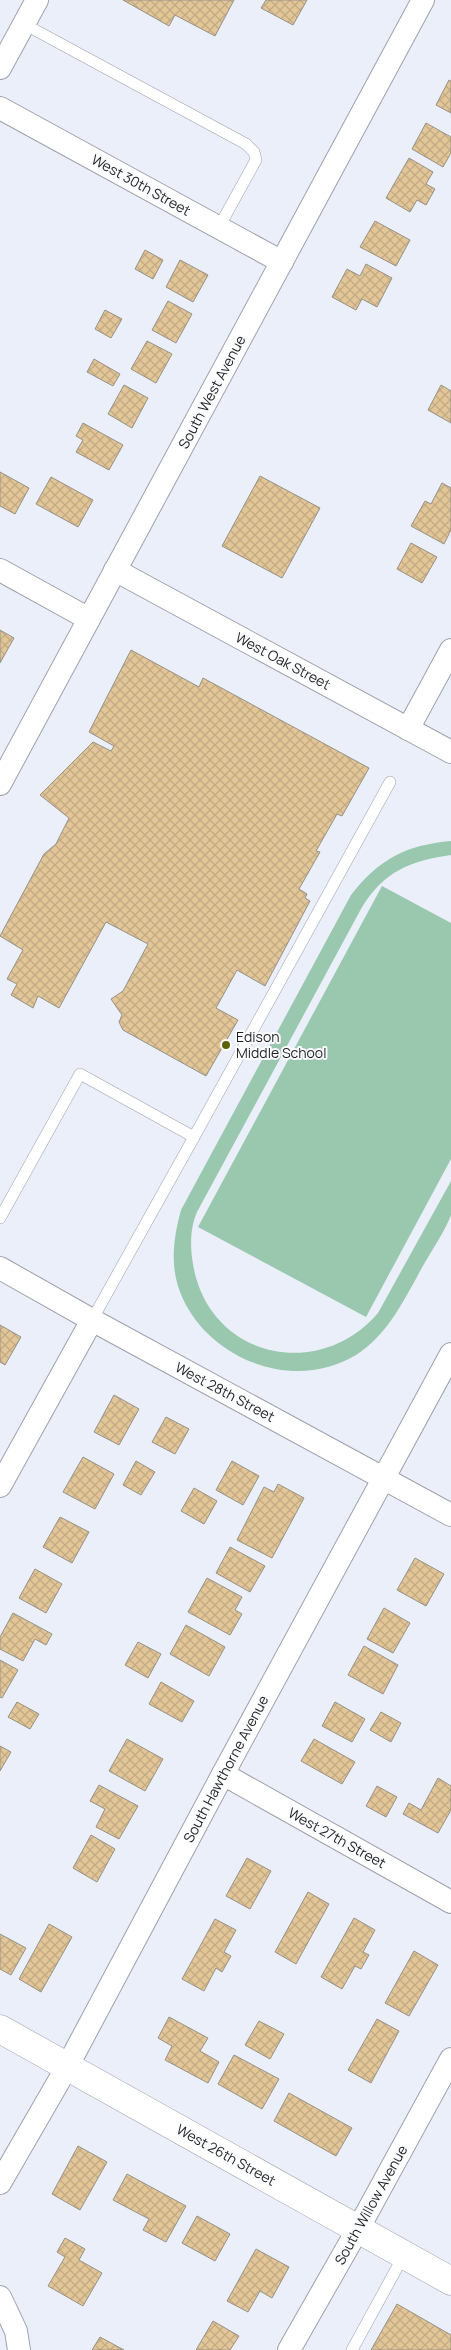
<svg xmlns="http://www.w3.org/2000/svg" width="451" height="2350" font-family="Manrope,sans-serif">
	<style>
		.garden { fill: #99c8af }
		.building { fill: url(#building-cross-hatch); stroke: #969188 }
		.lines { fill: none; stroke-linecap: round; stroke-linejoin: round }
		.lane-casing { stroke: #9ea1ab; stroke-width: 12 }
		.street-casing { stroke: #9ea1ab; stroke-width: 24 }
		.secondary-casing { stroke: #9ea1ab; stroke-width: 29 }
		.lane { stroke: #fff; stroke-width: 11 }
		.street { stroke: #fff; stroke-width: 22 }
		.secondary { stroke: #fff; stroke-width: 28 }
		.poi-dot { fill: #5a6300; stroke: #fbfcfe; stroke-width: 2 }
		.labels { text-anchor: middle; stroke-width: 4; stroke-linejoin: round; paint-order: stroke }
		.street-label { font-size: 14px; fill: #1f2023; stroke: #fbfcfe }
		.poi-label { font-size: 14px; fill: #1f2023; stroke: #fbfcfe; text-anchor: start }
	</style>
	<defs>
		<pattern id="building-cross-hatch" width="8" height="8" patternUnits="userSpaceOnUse" patternTransform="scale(1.25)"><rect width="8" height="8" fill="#e3c698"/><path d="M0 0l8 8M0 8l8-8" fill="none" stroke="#c2aa83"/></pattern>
	</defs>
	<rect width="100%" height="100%" fill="#ebeff9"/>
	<g class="garden">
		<path d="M451,841v14c-42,6 -68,17 -90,54l-164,303c-7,16 -7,35 -4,52 15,93 125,119 185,49l73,-132c0,10 0,24 0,34 -6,17 -24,42 -33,60 -16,29 -32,61 -62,80 -61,37 -144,6 -173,-56 -14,-29 -10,-60 -2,-89l170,-315c28,-36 55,-50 100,-54z"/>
		<path d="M382,886l69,37v236l-85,158 -168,-90z"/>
	</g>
	<g class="building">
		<path d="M123,0h111l-19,36 -40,-21 -6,11z"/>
		<path d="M266,0h41l-14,25 -32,-17z"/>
		<path d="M449,80l2,1v32l-15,-8z"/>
		<path d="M426,123l25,14v16l-8,14 -31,-18z"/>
		<path d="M409,158l24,14 -7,12 9,5 -9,16 -9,-5 -7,12 -24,-14z"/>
		<path d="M375,221l35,19 -14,26 -36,-19z"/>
		<path d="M145,250l18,10 -10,19 -18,-10z"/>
		<path d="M180,260l28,15 -15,27 -27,-15z"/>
		<path d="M366,264l26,14 -15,29 -15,-8 -6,11 -24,-13 15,-28 13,7z"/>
		<path d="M168,301l24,13 -16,29 -24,-13z"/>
		<path d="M105,310l17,9 -11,19 -16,-9z"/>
		<path d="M147,341l25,13 -16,29 -25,-14z"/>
		<path d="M94,359l26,15 -7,12 -26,-14z"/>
		<path d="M124,385l24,13 -16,30 -24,-14z"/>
		<path d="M441,385l10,6v32l-23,-13z"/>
		<path d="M83,423l40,22 -14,25 -33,-18 7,-12 -7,-4z"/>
		<path d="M0,472l29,16 -14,26 -15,-8z"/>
		<path d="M260,476l60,32 -38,70 -60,-32z"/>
		<path d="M51,477l42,23 -15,27 -42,-23z"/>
		<path d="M442,483l9,5v42l-7,14 -33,-18 14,-25 6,3z"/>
		<path d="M411,543l26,14 -15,26 -25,-14z"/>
		<path d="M0,630l14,8 -14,25z"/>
		<path d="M131,650l68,37 4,-9 166,90 -27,48 -5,-2 -21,37 4,1 -21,37 8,5 -2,4 5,3 -45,85 -28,-16 -21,38 22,12 -32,56 -83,-46 -4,-8 3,-7 -11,-16 12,-8 25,-47 -42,-22 -47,86 -21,-12 -5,12 -22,-13 6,-11 -10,-5 16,-29 -23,-14 44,-82 12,-10 13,-26 -29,-23 53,-53 18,9 3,-5 -25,-14z"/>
		<path d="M0,1325l21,12 -16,28 -5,-3z"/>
		<path d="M114,1395l25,14 -20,36 -25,-13z"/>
		<path d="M166,1417l23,12 -14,25 -23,-12z"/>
		<path d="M83,1457l31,17 -19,35 -32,-17z"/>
		<path d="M136,1461l19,11 -14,23 -18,-10z"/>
		<path d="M232,1461l27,15 -16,29 -27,-15z"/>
		<path d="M278,1484l26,14 -32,60 -35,-18 27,-53 10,5z"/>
		<path d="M194,1488l23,13 -13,23 -23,-13z"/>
		<path d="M60,1517l29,15 -17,31 -29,-16z"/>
		<path d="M230,1547l35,19 -15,26 -34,-19z"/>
		<path d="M415,1558l29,16 -18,32 -29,-16z"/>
		<path d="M35,1569l27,15 -16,29 -27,-15z"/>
		<path d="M207,1578l35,19 -7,13 7,4 -12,21 -42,-23z"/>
		<path d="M384,1608l26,15 -17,30 -26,-14z"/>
		<path d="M13,1613l39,21 -6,11 -11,-6 -12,22 -23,-12v-12z"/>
		<path d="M186,1625l39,22 -16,29 -39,-22z"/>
		<path d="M138,1642l23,12 -13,24 -23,-13z"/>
		<path d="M364,1646l34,19 -15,29 -35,-19z"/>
		<path d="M0,1660l18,10 -16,28 -2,-1z"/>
		<path d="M161,1682l33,19 -12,21 -33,-18z"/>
		<path d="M17,1702l22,12 -9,15 -22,-12z"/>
		<path d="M335,1702l30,17 -13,23 -30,-16z"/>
		<path d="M381,1712l20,11 -10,19 -21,-12z"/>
		<path d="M127,1739l36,20 -18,32 -36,-20z"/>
		<path d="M314,1739l41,23 -13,22 -41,-23z"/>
		<path d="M0,1746l11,6 -11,19z"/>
		<path d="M438,1778l13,8v24l-13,23 -35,-19 6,-11 12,7z"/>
		<path d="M99,1785l39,21 -19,33 -23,-12 9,-18 -15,-8z"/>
		<path d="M377,1786l20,11 -11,20 -20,-11z"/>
		<path d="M91,1835l24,14 -18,33 -24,-14z"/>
		<path d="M247,1858l24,13 -21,38 -24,-13z"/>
		<path d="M308,1892l21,12 -33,60 -21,-12z"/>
		<path d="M354,1918l21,12 -12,22 6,3 -8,14 -6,-3 -13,23 -21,-12z"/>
		<path d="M215,1919l21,11 -12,22 7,4 -9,16 -6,-4 -12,23 -22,-12z"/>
		<path d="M49,1924l23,13 -31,55 -22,-13z"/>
		<path d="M0,1934l26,14 -15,27 -11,-6z"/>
		<path d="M414,1951l24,14 -29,51 -24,-13z"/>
		<path d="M169,2017l39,21 -8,13 19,11 -11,21 -43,-23 7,-14 -14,-8z"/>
		<path d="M377,2019l22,12 -28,52 -23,-13z"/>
		<path d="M259,2021l25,13 -14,25 -25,-14z"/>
		<path d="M234,2055l45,24 -17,30 -44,-25z"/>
		<path d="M289,2093l63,35 -16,28 -62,-35z"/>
		<path d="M78,2146l29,16 -27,48 -28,-16z"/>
		<path d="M127,2174l59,32 -20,36 -23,-12 6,-11 -36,-19z"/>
		<path d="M197,2216l33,18 -15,27 -33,-18z"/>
		<path d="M65,2238l20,11 -6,11 23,13 -19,33 -35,-20 17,-29 -8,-5z"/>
		<path d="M256,2249l33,18 -17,31 -12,-7 -12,21 -21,-11z"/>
		<path d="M397,2304l54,31v15h-80z"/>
		<path d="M213,2321l26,15 -9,14h-34z"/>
		<path d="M100,2337l24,13h-32z"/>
	</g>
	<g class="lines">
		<defs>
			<g id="lane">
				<path d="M24,24l222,120 8,8 2,8 -37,67"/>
				<path d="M194,1137l196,-355"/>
				<path d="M0,1218l80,-144 114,63 -102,183"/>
				<path d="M352,2350l52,-95"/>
			</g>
			<g id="street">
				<path d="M0,68l37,-68"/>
				<path d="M0,108l282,154"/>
				<path d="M0,570l89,49"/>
				<path d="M115,570l336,182"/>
				<path d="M408,729l43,-79"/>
				<path d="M0,784l423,-784"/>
				<path d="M0,1268l92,52 359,195"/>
				<path d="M0,1486l92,-166"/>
				<path d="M223,1774l228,128"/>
				<path d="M0,2183l67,-116 156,-293 228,-420"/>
				<path d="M0,2297l16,34 3,19"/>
				<path d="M289,2350l69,-121 93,-170"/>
			</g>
			<path id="secondary" d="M0,2029l451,252"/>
		</defs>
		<use href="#lane" class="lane-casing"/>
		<use href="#street" class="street-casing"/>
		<use href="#secondary" class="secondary-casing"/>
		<use href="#lane" class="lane"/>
		<use href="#street" class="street"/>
		<use href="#secondary" class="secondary"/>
	</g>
	<circle class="poi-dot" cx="226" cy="1045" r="5"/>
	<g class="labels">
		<g class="street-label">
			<text transform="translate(141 185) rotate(29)" y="5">West 30th Street</text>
			<text transform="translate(212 392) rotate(-62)" y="5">South West Avenue</text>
			<text transform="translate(283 661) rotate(28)" y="5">West Oak Street</text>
			<text transform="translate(225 1392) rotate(28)" y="5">West 28th Street</text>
			<text transform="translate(226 1769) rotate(-62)" y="5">South Hawthorne Avenue</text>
			<text transform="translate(337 1838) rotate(29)" y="5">West 27th Street</text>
			<text transform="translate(226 2155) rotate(29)" y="5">West 26th Street</text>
			<text transform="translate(371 2205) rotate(-61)" y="5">South Willow Avenue</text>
		</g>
		<g class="poi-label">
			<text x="236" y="1042">Edison<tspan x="236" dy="16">Middle School</tspan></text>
		</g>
	</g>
</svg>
